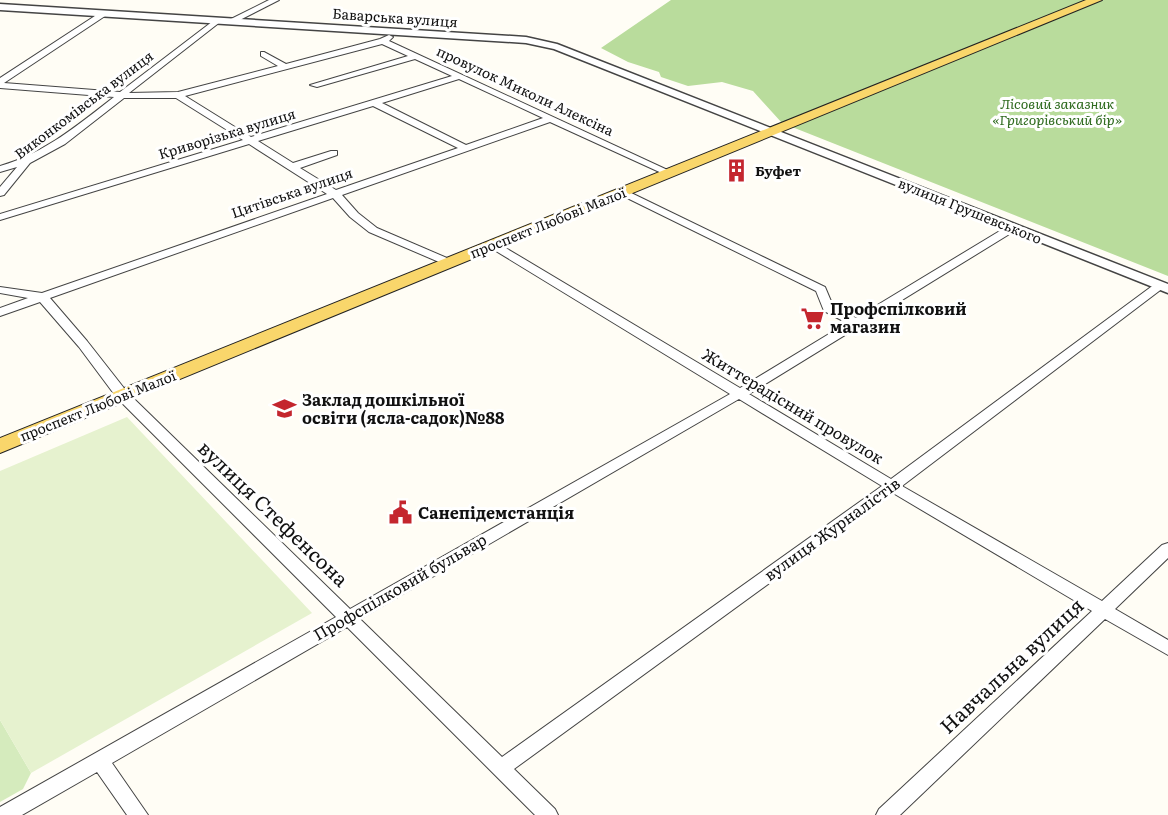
<svg xmlns="http://www.w3.org/2000/svg" width="1168" height="815" font-family="Literata,serif">
	<style>
		.green { fill: #d5ebbd }
		.forest { fill: #b9dc9c }
		.pitch { fill: #e6f2cf }
		.lines { fill: none; stroke-linecap: round; stroke-linejoin: round }
		.minor-casing { stroke: #444; stroke-width: 2 }
		.tertiary-casing { stroke: #444; stroke-width: 3 }
		.primary-casing { stroke: #222; stroke-width: 2 }
		.minor { fill: #fff; fill-rule: evenodd }
		.tertiary { fill: #fff; fill-rule: evenodd }
		.primary { fill: #f9d66b; fill-rule: evenodd }
		.labels { text-anchor: middle; stroke-width: 6; stroke-linejoin: round; paint-order: stroke }
		.far-street-label { font-size: 14px; fill: #111; stroke: #fff }
		.far-park-label { font-size: 14px; font-style: italic; fill: #2f6b1f; stroke: #fff }
		.far-poi-label { font-size: 14px; font-weight: bold; fill: #111; stroke: #fff; text-anchor: start }
		.poi-label { font-size: 16px; font-weight: bold; fill: #111; stroke: #fff; text-anchor: start }
		.street-label { font-size: 16px; fill: #111; stroke: #fff }
		.near-street-label { font-size: 20px; fill: #111; stroke: #fff }
	</style>
	<rect width="100%" height="100%" fill="#fffdf5"/>
	<path class="green" d="M0,720l31,53 -8,16 -23,13z"/>
	<path class="forest" d="M671,0h497v276l-386,-153 -29,-32 -31,-9 -34,4 -27,-9 -2,-5 -31,-10 -27,-14z"/>
	<path class="pitch" d="M127,417l185,196 -281,160 -31,-53v-249z"/>
	<g class="lines">
		<defs>
			<g id="minor">
				<path d="M269,0h10l-45,23 -7,-2z"/>
				<path d="M101,12l7,2 -104,69 116,9 97,-74 4,2 -1,2 -91,71 49,-1 100,-26 -17,-10v-4h3l22,12 94,-25 9,-4 4,2 -4,4 285,132 -8,2 -116,-53 -208,73 16,18 19,15 77,33v4h-8l-77,-33 -19,-15 -17,-19 -283,100 37,43 40,51 223,217 380,-215 -239,-146v-4h8l241,144 107,-65 -23,-12 -8,-20 -197,-97v-4l4,-1 202,98 8,19 23,12 152,-92h8v4l-267,164 142,85 264,-195h8l2,2 -2,2 -261,198 200,115 60,-56 6,-2v15l-53,51 53,31v15l-63,-36 -205,196h-24l3,-6 213,-198 -199,-118 -379,276 41,40 3,6h-23l-188,-188 -235,136 36,52h-21l-30,-43 -75,43h-22v-8l336,-190 -219,-219 -38,-51 -39,-45 -40,14v-8l28,-10 -28,-5v-6l42,6 285,-99 -78,-50 -249,76v-6l243,-74 -67,-42h-52l-59,46 -35,19 -26,32 -4,1v-9l17,-20 -17,5v-6c45,-13 78,-41 114,-69l-114,-9v-10zM382,44l26,12 -98,29 7,2 98,-28 37,17 -201,61 -66,-41zM459,79l84,39 -77,27 -84,-42zM373,106l85,42 -122,42 -36,-22 37,-13v-4h-6l-38,12 -35,-22zM739,399l143,87 -380,271 -142,-138z"/>
			</g>
			<path id="tertiary" d="M0,4l526,33 31,7 611,240v9l-614,-244 -28,-6 -526,-33z"/>
			<path id="primary" d="M1086,0h16l-1102,453v-15z"/>
		</defs>
		<use href="#minor" class="minor-casing"/>
		<use href="#tertiary" class="tertiary-casing"/>
		<use href="#primary" class="primary-casing"/>
		<use href="#minor" class="minor"/>
		<use href="#tertiary" class="tertiary"/>
		<use href="#primary" class="primary"/>
	</g>
	<defs>
		<symbol id="building-bare" viewBox="-9 -9 18 18"><path d="M-4-6H4V6H1V3H-1V6H-4ZM-2.5-4.3h1.7v1.8h-1.7ZM.8-4.3h1.7v1.8H.8ZM-2.5-1h1.7V.8h-1.7ZM.8-1h1.7V.8H.8Z" fill="#c4262e" stroke="#fff" stroke-width="2.5" paint-order="stroke"/></symbol>
		<symbol id="supermarket-bare" viewBox="-9 -9 18 18"><path d="M-6-5.5h2.5l.6 2H6L4.5 2H-2.5L-4.4-4H-6ZM-1.5 3.2a1.3 1.3 0 1 0 .1 0ZM3 3.2a1.3 1.3 0 1 0 .1 0Z" fill="#c4262e" stroke="#fff" stroke-width="2.5" paint-order="stroke"/></symbol>
		<symbol id="school-bare" viewBox="-9 -9 18 18"><path d="M0-5L7-2L0 1L-7-2ZM-4 1L0 2.5L4 1V4Q0 6-4 4Z" fill="#c4262e" stroke="#fff" stroke-width="2.5" paint-order="stroke"/></symbol>
		<symbol id="civic-bare" viewBox="-9 -9 18 18"><path d="M-.6-6.5H3V-4.5H.6V-3L4-1V1h2V6H-6V1h2V-1L-.6-3ZM-1.2 2.5V6h2.4V2.5Z" fill="#c4262e" stroke="#fff" stroke-width="2.5" paint-order="stroke"/></symbol>
	</defs>
	<g fill-rule="evenodd">
		<use href="#building-bare" x="720" y="154" width="33" height="33"/>
		<use href="#supermarket-bare" x="796" y="302" width="33" height="33"/>
		<use href="#school-bare" x="268" y="392" width="33" height="33"/>
		<use href="#civic-bare" x="384" y="496" width="33" height="33"/>
	</g>
	<g class="labels">
		<g class="far-street-label">
			<text transform="translate(395 18) rotate(4)" y="5">Баварська вулиця</text>
			<text transform="translate(525 91) rotate(25)" y="5">провулок Миколи Алексіна</text>
			<text transform="translate(84 105) rotate(-37)" y="5">Виконкомівська вулиця</text>
			<text transform="translate(227 134) rotate(-17)" y="5">Криворізька вулиця</text>
			<text transform="translate(292 193) rotate(-19)" y="5">Цитівська вулиця</text>
			<text transform="translate(970 211) rotate(22)" y="5">вулиця Грушевського</text>
			<text transform="translate(548 223) rotate(-22)" y="5">проспект Любові Малої</text>
			<text transform="translate(98 406) rotate(-22)" y="5">проспект Любові Малої</text>
		</g>
		<g class="far-park-label">
			<text x="1057" y="109">Лісовий заказник<tspan x="1057" dy="16">«Григорівський бір»</tspan></text>
		</g>
		<g class="far-poi-label">
			<text x="755" y="176">Буфет</text>
		</g>
		<g class="poi-label">
			<text x="830" y="315">Профспілковий<tspan x="830" dy="18">магазин</tspan></text>
			<text x="302" y="406">Заклад дошкільної<tspan x="302" dy="18">освіти (ясла-садок)№88</tspan></text>
			<text x="418" y="519">Санепідемстанція</text>
		</g>
		<g class="street-label">
			<text transform="translate(793 406) rotate(31)" y="6">Життєрадісний провулок</text>
			<text transform="translate(832 529) rotate(-36)" y="6">вулиця Журналістів</text>
			<text transform="translate(400 587) rotate(-30)" y="6">Профспілковий бульвар</text>
		</g>
		<g class="near-street-label">
			<text transform="translate(273 514) rotate(44)" y="7">вулиця Стефенсона</text>
			<text transform="translate(1012 666) rotate(-43)" y="7">Навчальна вулиця</text>
		</g>
	</g>
</svg>
